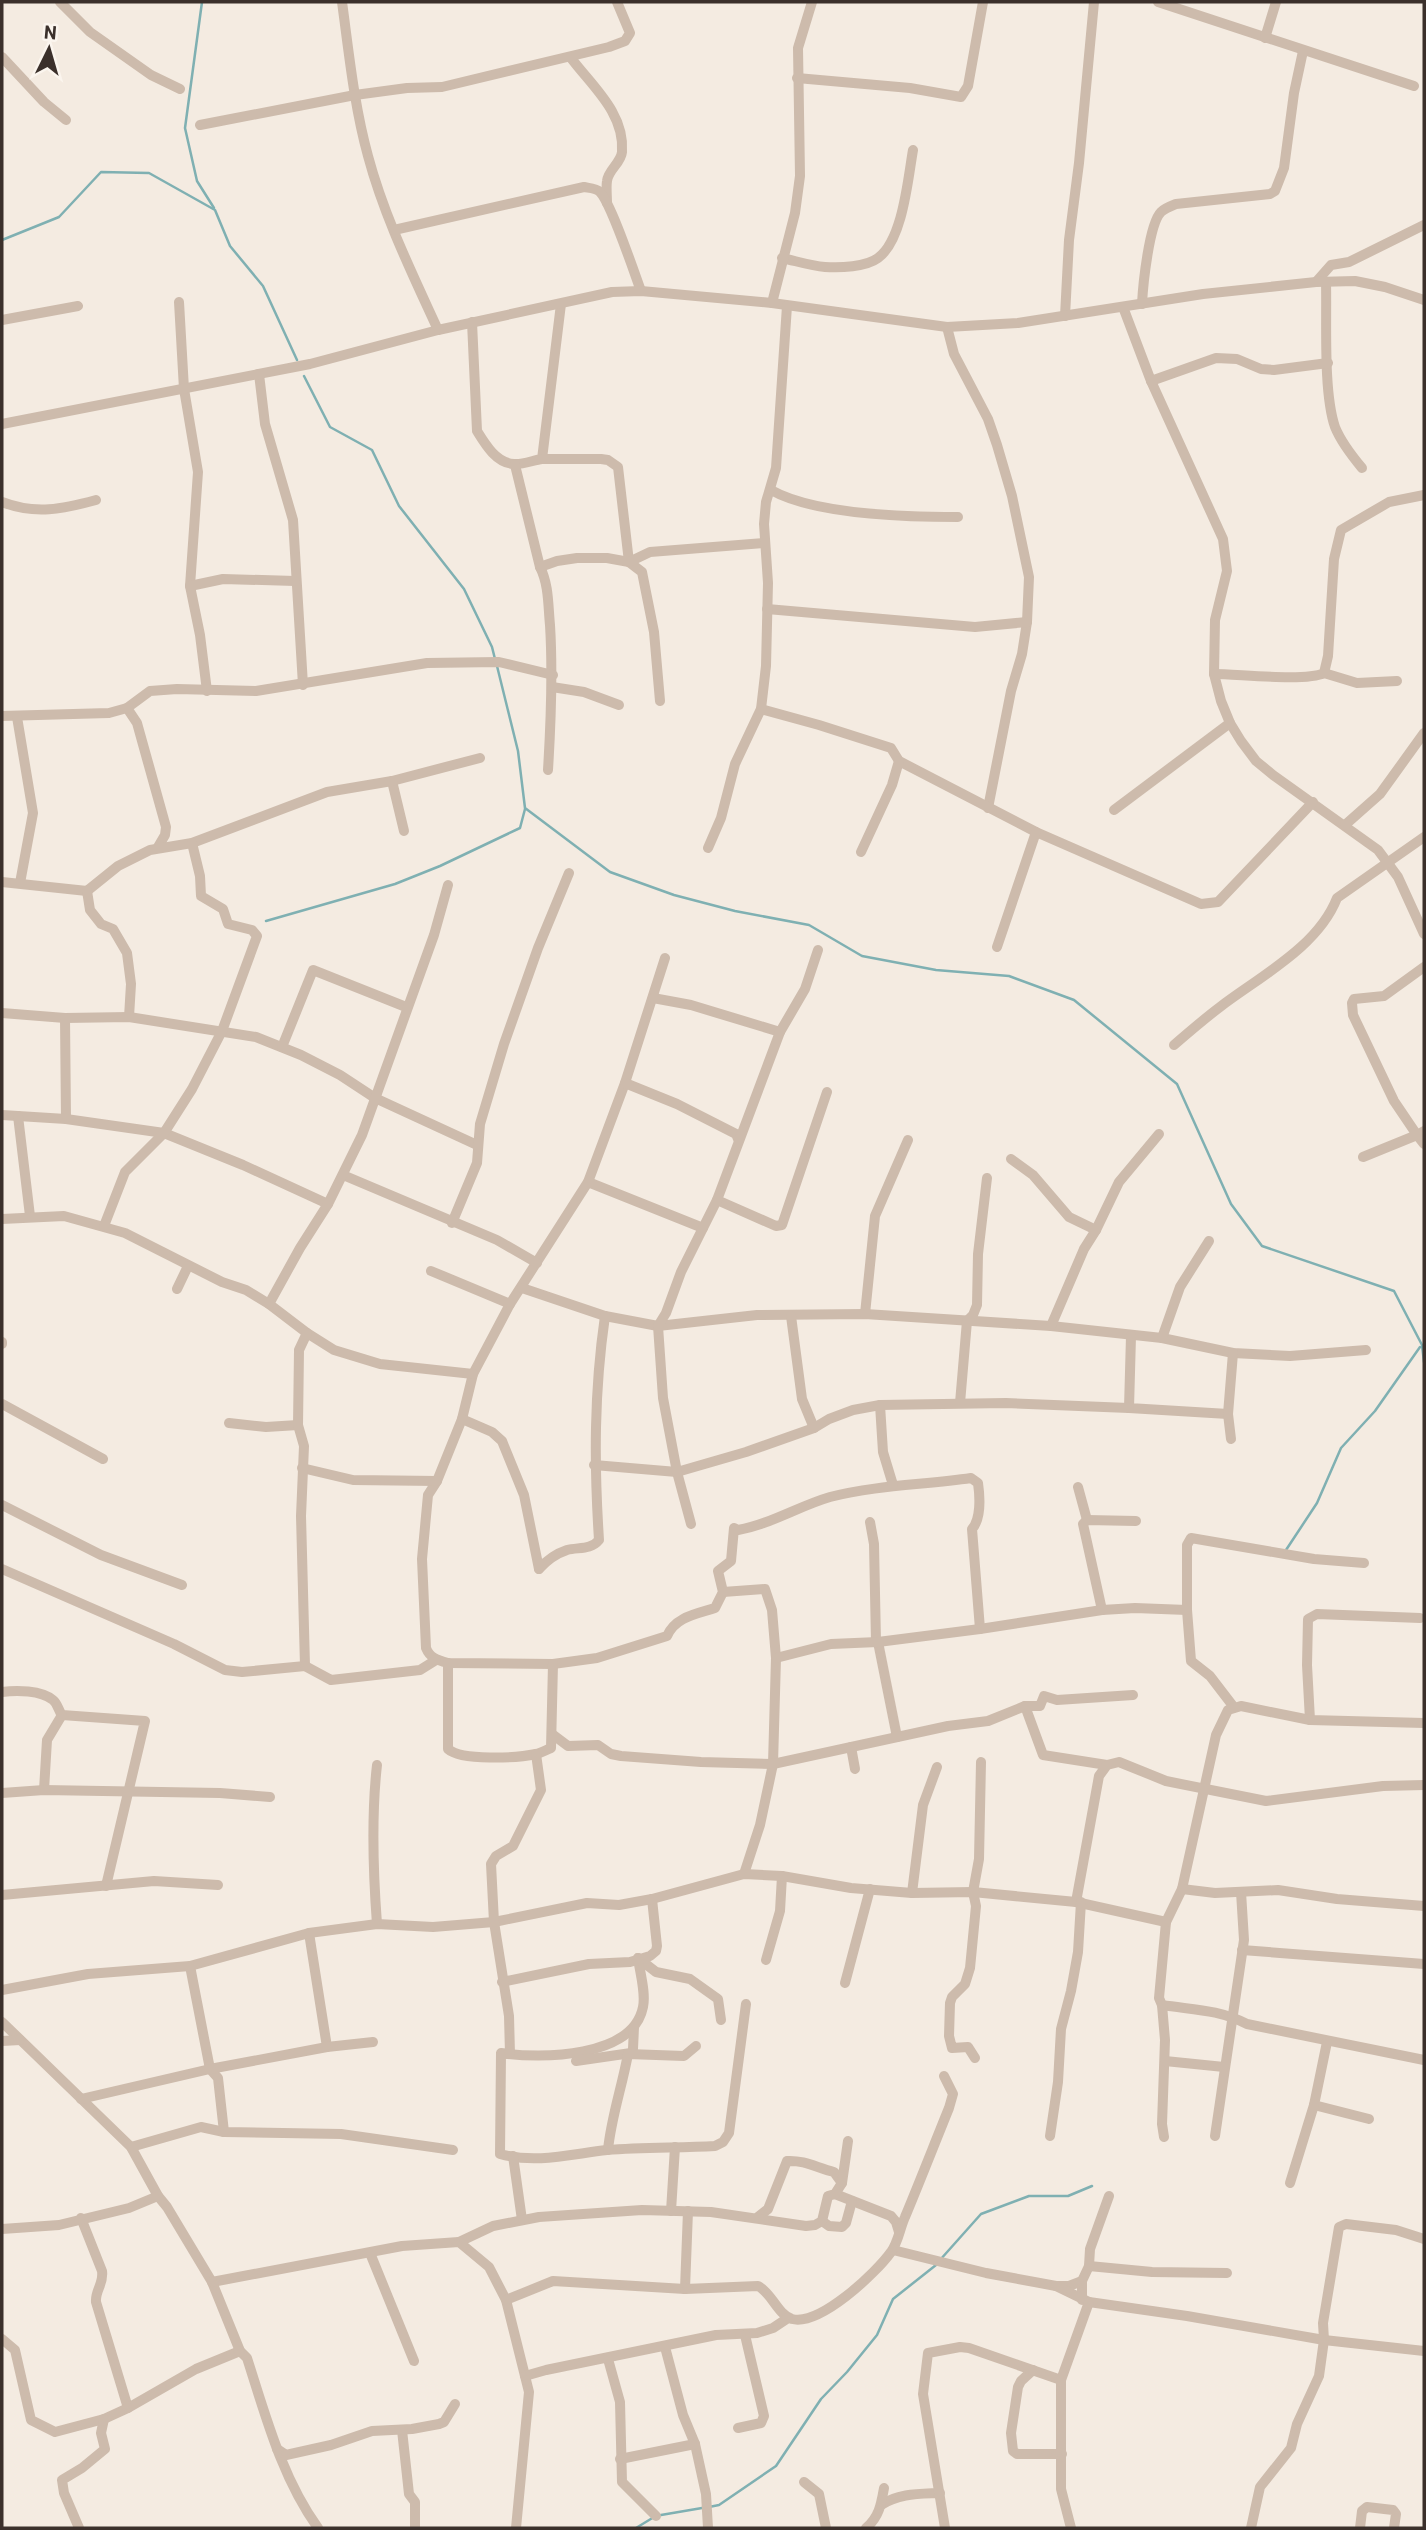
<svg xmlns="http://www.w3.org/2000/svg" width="1426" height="2530" font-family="Barlow,sans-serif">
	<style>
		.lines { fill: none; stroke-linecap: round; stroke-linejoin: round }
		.stream { stroke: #7fb0b2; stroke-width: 2.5 }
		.minor { stroke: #cdbbac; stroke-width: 10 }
	</style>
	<rect width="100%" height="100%" fill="#f4ebe1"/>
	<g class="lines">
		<g class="stream">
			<path d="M202,2l-17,126 12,53 17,27"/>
			<path d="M2,240l57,-23 42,-45 48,1 66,37 15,36 33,40 34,74"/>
			<path d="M304,376l26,51 42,23 27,56 65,83 28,58 3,12"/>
			<path d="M497,666l21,85 7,57 85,64 64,23 61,16 74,14 53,31 74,14 73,6 65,24 103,84 54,120 31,42 132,45 28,54 2,17"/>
			<path d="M266,921l129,-37 45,-18 80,-38 5,-19"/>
			<path d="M1286,1550l31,-47 24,-55 34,-37 45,-64"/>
			<path d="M940,2260l41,-46 48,-18h39l24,-10"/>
			<path d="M709,2507l10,-2 57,-39 45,-67 26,-27 30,-37 16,-36 43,-34"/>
			<path d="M661,2515l41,-7"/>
			<path d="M636,2528l18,-11"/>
		</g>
		<g class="minor">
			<path d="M60,2l30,30 61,43 29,14"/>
			<path d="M342,2c7,51 12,103 26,154 16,60 44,117 70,174"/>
			<path d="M1158,2l256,84"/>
			<path d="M1265,38l11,-36"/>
			<path d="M2,57l42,45 22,18"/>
			<path d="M571,58c21,28 54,55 51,94 -1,11 -14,18 -15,29 -1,6 0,15 0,22"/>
			<path d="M797,78l113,10 51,9 7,-11 15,-84"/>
			<path d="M200,125l155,-30 52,-7 35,-1 167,-40 16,-6 5,-8 -13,-31"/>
			<path d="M394,230l190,-43c5,1 12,1 16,5 11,11 34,80 41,99"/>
			<path d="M782,258c14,3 29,8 43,9 15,1 41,0 53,-9 25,-18 30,-80 35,-108"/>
			<path d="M1316,282l15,-17 18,-3 75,-37"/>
			<path d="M1326,282c1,39 -3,110 9,145 6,15 17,29 27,41"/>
			<path d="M179,302l5,87 14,83 -8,114 10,49 7,56"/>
			<path d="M772,303l23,-90 5,-37 -2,-128 14,-46"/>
			<path d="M1142,304c1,-19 7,-80 19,-92 4,-4 10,-6 15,-8l94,-10 5,-3 9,-23 10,-75 9,-42"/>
			<path d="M1123,307l28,74 72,158 4,32 -12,49 -1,54 7,27 9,22 11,18 15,20 17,14 105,75 20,27 26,57"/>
			<path d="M1065,316l4,-76 10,-77 15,-161"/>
			<path d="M2,320l76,-14"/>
			<path d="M472,322l5,109c8,13 19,32 37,33 8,1 20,-4 28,-5l19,-155"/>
			<path d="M947,327l7,27 34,65 9,26 15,51 17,81 -2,45 -5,32 -11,37 -23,117"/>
			<path d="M259,374l6,50 28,96 10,165"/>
			<path d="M1151,381l65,-23 21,1 24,10 13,1 54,-7"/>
			<path d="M2,424l308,-60 128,-34 174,-38 29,-1 131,12 175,24 71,-4 185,-29 113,-12 39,-1 30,6 39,13"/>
			<path d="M542,459h59l7,1 10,7 11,95 13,10 12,60 6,69"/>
			<path d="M515,465l25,102c9,18 8,38 10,58 3,48 1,96 -2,145"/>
			<path d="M771,490c44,25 136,27 187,27"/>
			<path d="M2,502c33,13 61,7 94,-2"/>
			<path d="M540,567l17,-6 20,-3h30l22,4 21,-10 114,-9"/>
			<path d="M190,586l33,-7 72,2"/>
			<path d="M767,609l208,18 52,-5"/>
			<path d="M1324,673l33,10 40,-2"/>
			<path d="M1214,674c24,0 92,8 110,-1l4,-17 6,-97 7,-29 48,-28 35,-7"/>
			<path d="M552,687l32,5 35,13"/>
			<path d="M127,708l10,15 29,104 -1,8 -7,12"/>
			<path d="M761,709l58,16 72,23 8,13 137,71 165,72 17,-2 95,-100"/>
			<path d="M2,716l107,-3 18,-5 23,-17 27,-2 79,2 171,-28 72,-1 54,13"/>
			<path d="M17,717l16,96 -13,70"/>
			<path d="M392,781l12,50"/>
			<path d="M1114,810l116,-87"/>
			<path d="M1345,825l35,-31 44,-61"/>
			<path d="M708,848l13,-30 14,-54 26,-55 5,-43 2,-83 -4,-59 2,-22 10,-34 11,-162"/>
			<path d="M861,852l31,-67 7,-24"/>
			<path d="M2,882l85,9 31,-25 32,-16 42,-7 135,-51 65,-11 88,-23"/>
			<path d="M87,891l3,19 11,14 12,5 14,24 4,31 -2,33"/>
			<path d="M997,947l39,-115"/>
			<path d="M665,958l-40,125 -37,99 -78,122 -37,70 -11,45 -25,62 -9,14 -6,64 4,89c4,10 11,12 22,15l105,1 44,-6 70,-22c8,-19 29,-22 48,-28l8,-16 -5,-21 13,-10 3,-33 4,2c33,-6 61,-24 92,-33 47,-12 94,-12 141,-19l7,5c2,14 3,36 -6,46l8,100"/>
			<path d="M653,998l38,7 89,27"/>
			<path d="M2,1013l63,5 64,-1 127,20 45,18 39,20 35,23 102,47"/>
			<path d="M65,1018l1,101"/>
			<path d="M1174,1045c15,-13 30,-26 46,-38 39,-30 98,-60 117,-109l87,-61"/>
			<path d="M282,1047l31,-77 93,37"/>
			<path d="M625,1083l52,21 59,30 2,5"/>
			<path d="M2,1115l64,4 98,14 79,32 85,39"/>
			<path d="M18,1116l12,100"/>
			<path d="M1424,1131l-7,4 7,9"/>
			<path d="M1363,1157l54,-22 -23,-34 -41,-86 -1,-12 2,-4 30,-3 40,-29"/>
			<path d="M1011,1159l22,16 36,42 27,13"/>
			<path d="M343,1175l154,65 40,23"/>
			<path d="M588,1182l115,46"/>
			<path d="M717,1200l59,26 6,-1 45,-133"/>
			<path d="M2,1219l62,-3 61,17 97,49 24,8 23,14 38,29 27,17 46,14 93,10"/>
			<path d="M452,1223l25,-60 3,-39 24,-80 34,-96 31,-75"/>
			<path d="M104,1226l21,-54 39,-39 28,-44 30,-58 35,-95 -5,-6 -24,-6 -5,-15 -22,-13 -1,-20 -8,-33"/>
			<path d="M431,1271l79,33"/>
			<path d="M522,1288l83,28 53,10 99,-11 108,-1 186,12 111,12 71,15 57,3 76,-6"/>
			<path d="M177,1289l11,-23"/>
			<path d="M269,1304l31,-56 28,-44 34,-69 72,-200 14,-50"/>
			<path d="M865,1314l10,-98 33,-76"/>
			<path d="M791,1316l11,83 12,29"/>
			<path d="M1051,1326l33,-77 12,-19 23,-48 40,-48"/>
			<path d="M1131,1336l-2,72 99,6"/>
			<path d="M1162,1338l18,-51 29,-46"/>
			<path d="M2,1344v-2"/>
			<path d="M960,1403l7,-82 6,-6 4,-10 1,-51 9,-76"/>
			<path d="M2,1404l101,55"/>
			<path d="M880,1405l3,47 10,33"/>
			<path d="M462,1419l30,13 10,9 22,54 15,74"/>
			<path d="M229,1423l37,4 32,-2"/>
			<path d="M1231,1439l-3,-25 5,-61"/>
			<path d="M594,1465l83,7 69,-20 68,-24 15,-9 24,-9 27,-5 126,-2 123,5"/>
			<path d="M302,1468l51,12 84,1"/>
			<path d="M1078,1487l9,33"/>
			<path d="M2,1505l99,50 81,30"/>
			<path d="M870,1522l4,22 2,98"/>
			<path d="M691,1524l-14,-52 -14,-74 -5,-72 8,-13 15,-41 36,-72 63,-168 25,-43 13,-39"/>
			<path d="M2,1569l172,75 51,26 17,2 63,-6 -4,-150 3,-70 -6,-21 1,-75 8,-17"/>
			<path d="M539,1569c8,-9 16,-15 28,-19 11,-3 24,0 32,-10 -5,-77 -5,-148 6,-224"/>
			<path d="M723,1592l42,-3 7,21 4,48 -3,106 -13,61 -16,49"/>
			<path d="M1102,1610l-19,-86 4,-4 49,1"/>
			<path d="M1187,1610l4,51 19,15 23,30"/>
			<path d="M878,1642l19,95"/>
			<path d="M776,1658l55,-14 47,-2 102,-13 122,-19 33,-2 52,2v-65l4,-7 123,21 50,4"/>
			<path d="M448,1663v86c13,12 69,9 88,5 5,-1 10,-4 15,-6l2,-84"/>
			<path d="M305,1666l26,14 89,-10 16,-10"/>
			<path d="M2,1692c14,-2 39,-2 51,8 5,4 5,10 9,15l83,6 -39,165"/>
			<path d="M1025,1706l18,49 64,10"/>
			<path d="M1310,1720l-3,-55 1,-46 9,-5 103,4"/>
			<path d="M1424,1723l-114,-3 -69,-14 -13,4 -12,25 -34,154 -16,33 -7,76 3,7c32,5 55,4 85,19l177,36"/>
			<path d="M552,1734l16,12 30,-1 13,9 10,2 80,6 72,2 175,-38 40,-5 37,-15h15l4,-10 13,4 76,-5"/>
			<path d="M851,1747l4,22"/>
			<path d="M44,1790l3,-50 15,-25"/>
			<path d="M2,1793l42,-3 176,3 50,4"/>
			<path d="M1182,1889l33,4 63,-3 59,9 87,7"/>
			<path d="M912,1893l11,-88 14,-38"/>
			<path d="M2,1895l152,-14 64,4"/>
			<path d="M1076,1902l23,-126 8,-11 12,-3 47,19 100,20 117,-15 41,-1"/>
			<path d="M377,1924c-4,-53 -6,-106 0,-159"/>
			<path d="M309,1933l18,114"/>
			<path d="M1242,1950l182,14"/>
			<path d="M638,1958c2,15 8,35 5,49 -10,51 -102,52 -142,46l-1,101c36,10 71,0 107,-4 36,-3 72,-2 108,-4l8,-4 6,-9 17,-129"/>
			<path d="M638,1958l18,14 34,7 28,20 3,21"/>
			<path d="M766,1960l14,-49 2,-35"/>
			<path d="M190,1966l20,103 8,9 6,54"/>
			<path d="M502,1982l87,-18 41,-2 20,-6 6,-5 1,-5 -5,-47"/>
			<path d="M845,1983l25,-94"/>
			<path d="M2,1990l86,-16 102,-8 119,-33 68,-9 56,3 61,-5 93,-19 32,2 33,-6 92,-25 38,2 69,12 61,5 61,-1 103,10 90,20"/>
			<path d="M1162,2005l3,35 -3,84 2,13"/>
			<path d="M2,2022l129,125 27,49 9,11 45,75 28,69 7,7c19,59 35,120 71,170"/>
			<path d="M2,2041l18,-1"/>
			<path d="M510,2054l-1,-38 -15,-94 -3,-58 5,-8 17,-10 28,-56 -5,-36"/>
			<path d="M975,2058l-7,-11 -16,1 -3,-12 1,-33 2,-6 13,-13 5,-16 6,-62 -3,-14 6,-33 2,-97"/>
			<path d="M576,2061l55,-8 2,-4 1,-22"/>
			<path d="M1165,2061l59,6"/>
			<path d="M81,2099l129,-30 117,-22 46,-5"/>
			<path d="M1314,2105l55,14"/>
			<path d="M1050,2136l8,-54 3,-53 10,-38 7,-39 3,-50"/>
			<path d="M1215,2136l29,-196 -3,-48"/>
			<path d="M131,2147l70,-20 23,5 117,2 112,16"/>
			<path d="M608,2150c3,-32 14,-63 20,-96l56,2 12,-10"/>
			<path d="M513,2156l9,64"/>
			<path d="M1290,2183l24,-78 13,-63"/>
			<path d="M835,2194l56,22 5,6 3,10"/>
			<path d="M671,2211l4,-64"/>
			<path d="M758,2217l10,-8 19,-48c18,-1 30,7 47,11l8,11"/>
			<path d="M81,2218l21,53c2,13 -7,19 -6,31l32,106"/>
			<path d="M822,2221l7,5 13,1 4,-4 6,-22"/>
			<path d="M2,2229l57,-4 70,-17 29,-12"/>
			<path d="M459,2242l34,-16 46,-9 103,-7 69,2 95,14 9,-1 7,-4 6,-25 7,-2 7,-11 6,-42"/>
			<path d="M893,2250l93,23 70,13h13l13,-5"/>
			<path d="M370,2253l44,108"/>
			<path d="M1089,2266l63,6 75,1"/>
			<path d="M212,2282l190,-36 57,-4 30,25 17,33 23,92 -13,136"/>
			<path d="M1056,2286l33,16 98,14 137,24 100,11"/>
			<path d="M685,2289l3,-78"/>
			<path d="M506,2300l47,-19 132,8 73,-3c14,7 19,28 34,33 28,7 84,-46 99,-67 7,-9 9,-24 14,-35 15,-36 29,-72 44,-109l4,-14 -9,-18"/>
			<path d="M1082,2300v-19l7,-15 1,-17 19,-53"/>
			<path d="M2,2339l13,11 16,70 24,12 49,-13 24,-11 68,-39 44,-18"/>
			<path d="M665,2347l18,68 12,29 11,50 2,34"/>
			<path d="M608,2359l12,43 2,80 34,34"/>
			<path d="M1033,2370l-12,11 -3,6 -7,46 2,18 4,3h45"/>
			<path d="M525,2376l21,-6 170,-35 41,-2 16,-5 15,-10"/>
			<path d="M738,2428l23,-5 3,-7 -19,-81"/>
			<path d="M402,2430l7,64 6,8v26"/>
			<path d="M277,2449l9,6 45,-10 41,-14 40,-2 27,-5 5,-2 11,-18"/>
			<path d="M620,2459l75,-15"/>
			<path d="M804,2482l15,12 7,34"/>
			<path d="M881,2505c18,-12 39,-11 59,-12"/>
			<path d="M79,2528l-15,-35 -2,-13 20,-12 23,-19 -4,-16 3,-14"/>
			<path d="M866,2528c13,-11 15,-23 18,-40"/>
			<path d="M945,2528l-22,-134 5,-41 32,-6 9,1 92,32"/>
			<path d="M1071,2528l-10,-39v-109l28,-78"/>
			<path d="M1251,2528l9,-41 31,-39 6,-24 22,-48 5,-36 -1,-17 16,-96 7,-3 50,6 28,9"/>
			<path d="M1360,2528l2,-17 5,-4 26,3 3,4 -2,14"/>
		</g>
	</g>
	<rect width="1426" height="2530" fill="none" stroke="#3b302b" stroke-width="7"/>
	<g transform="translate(49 49) rotate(5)" stroke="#fbf5ee" stroke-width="5" paint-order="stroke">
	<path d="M0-5L12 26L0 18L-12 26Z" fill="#3b302b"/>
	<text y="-10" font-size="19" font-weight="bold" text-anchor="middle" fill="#3b302b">N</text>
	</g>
</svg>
